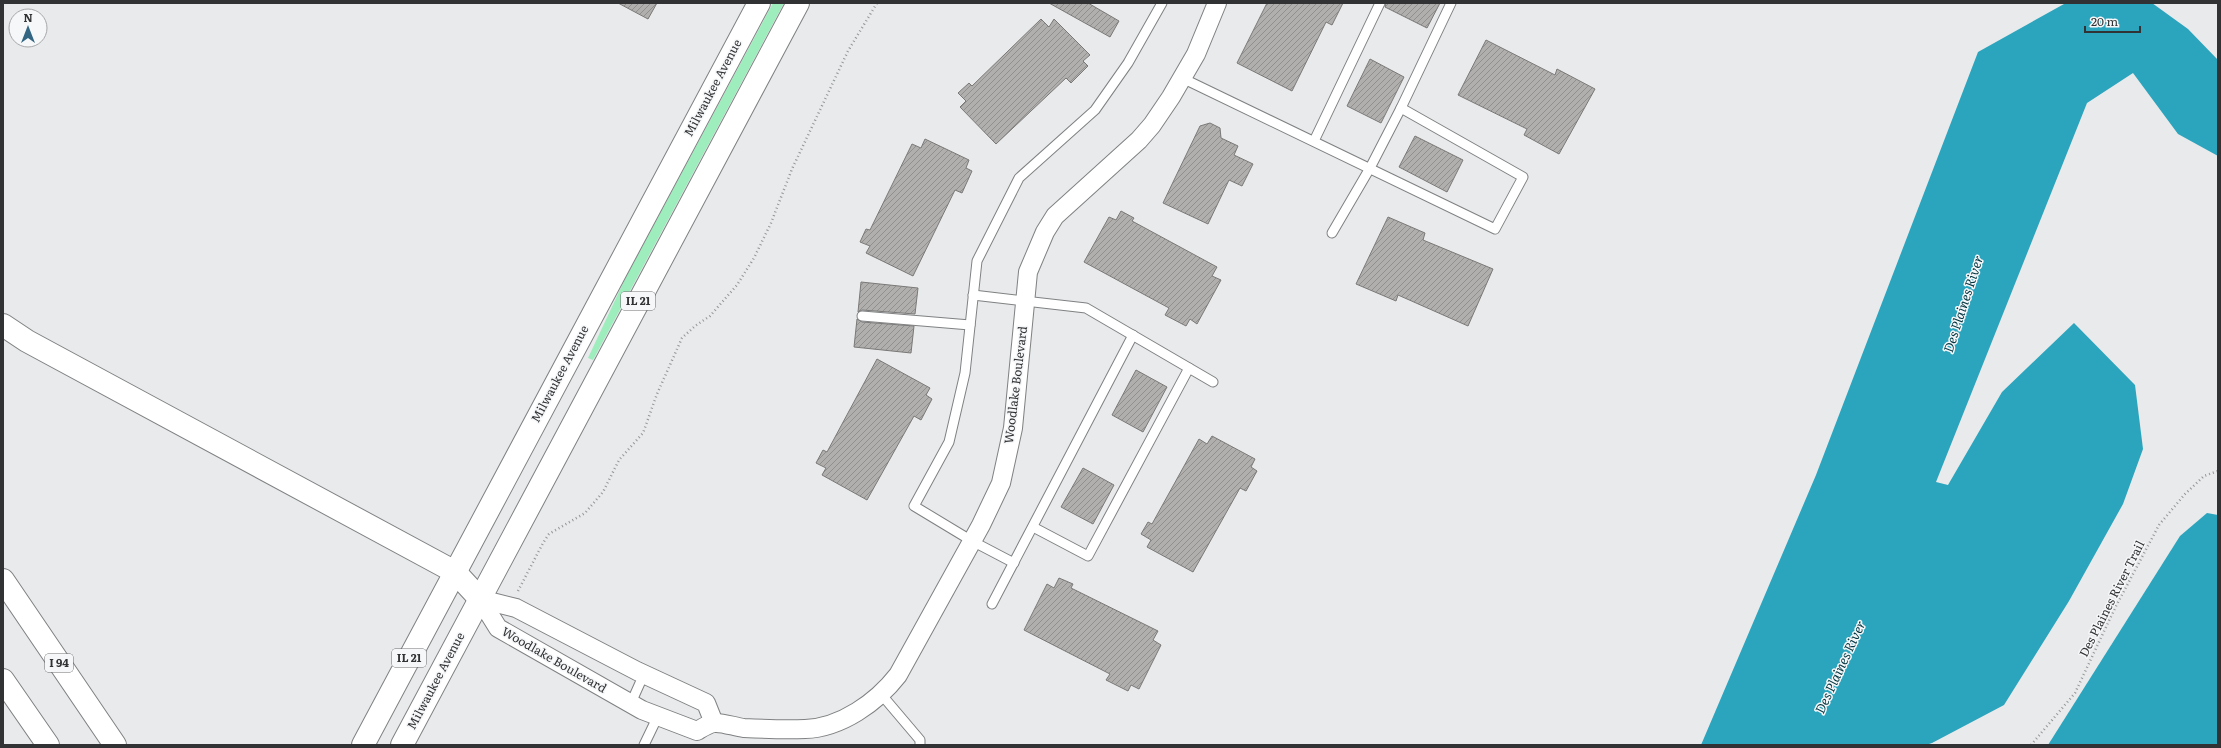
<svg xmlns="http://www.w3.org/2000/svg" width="2221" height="748" font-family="Literata,serif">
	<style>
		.green { fill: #9dedbd }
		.water { fill: #2ba4bd }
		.building { fill: url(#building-hatch); stroke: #7b7978 }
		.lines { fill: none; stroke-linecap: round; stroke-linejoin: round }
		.service-casing { stroke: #7f8182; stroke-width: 11 }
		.minor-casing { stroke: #7f8182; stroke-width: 20 }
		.primary-casing { stroke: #7f8182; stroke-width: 24 }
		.motorway-casing { stroke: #7f8182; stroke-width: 24 }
		.path { stroke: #949697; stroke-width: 2.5; stroke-dasharray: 1 3; stroke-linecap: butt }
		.service { stroke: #fff; stroke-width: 9 }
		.minor { stroke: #fff; stroke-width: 18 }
		.primary { stroke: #fff; stroke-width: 22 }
		.motorway { stroke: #fff; stroke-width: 22 }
		.labels { text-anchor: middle; stroke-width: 3; stroke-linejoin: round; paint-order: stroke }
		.shield { fill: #f5f7f9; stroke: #6c6d6e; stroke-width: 1 }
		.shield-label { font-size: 11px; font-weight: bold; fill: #313233 }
		.street-label { font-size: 12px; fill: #313233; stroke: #f5f7f9 }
		.water-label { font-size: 13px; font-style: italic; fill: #003540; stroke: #f5f7f9 }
	</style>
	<defs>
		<pattern id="building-hatch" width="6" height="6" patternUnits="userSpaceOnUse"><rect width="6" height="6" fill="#b1afad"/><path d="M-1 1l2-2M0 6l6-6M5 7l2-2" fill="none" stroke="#918f8d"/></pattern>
	</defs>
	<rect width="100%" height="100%" fill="#e8eaeb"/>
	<path class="green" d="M773,3h11l-191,357 -5,-2 37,-79z"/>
	<g class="water">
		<path d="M2152,3l36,26 30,31v96l-40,-22 -45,-61 -46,30 -151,379 12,3 54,-93 72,-69 61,62 8,64 -20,55 -54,97 -65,104 -72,38 -6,2h-225l115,-270 162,-423 86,-48z"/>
		<path d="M2207,513l11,2v230h-170l132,-209z"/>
	</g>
	<g class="building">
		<path d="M618,3h39l-9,16z"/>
		<path d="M1049,3h39l31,18 -9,16z"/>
		<path d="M1267,3h76l-11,22 -6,-3 -34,69 -55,-28z"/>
		<path d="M1386,3h54l-13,25 -42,-21z"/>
		<path d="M1041,19l8,8 5,-8 36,36 -7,6 5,5 -17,17 -5,-5 -70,66 -36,-37 6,-6 -8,-8 11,-10 3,3z"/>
		<path d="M1486,40l69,35 2,-6 38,20 -36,65 -35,-19 3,-6 -69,-34z"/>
		<path d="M1370,59l34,18 -23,46 -34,-17z"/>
		<path d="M1210,123l10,5 1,10 17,8 -4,9 19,9 -11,22 -13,-6 -21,44 -45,-21 37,-77z"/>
		<path d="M1415,136l48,24 -16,32 -48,-25z"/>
		<path d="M925,139l44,21 -3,8 6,3 -10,22 -7,-3 -42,86 -47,-23 4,-7 -10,-4 6,-13 4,1 42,-86 9,4z"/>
		<path d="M1121,211l13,7 -2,3 85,46 -5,9 9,4 -24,44 -7,-5 -4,7 -21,-11 4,-7 -85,-46 25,-45 7,3z"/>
		<path d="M1388,217l37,16 -2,7 70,29 -25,57 -70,-31 -2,6 -40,-17z"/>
		<path d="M861,282l57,6 -3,26 -53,-4 -4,2z"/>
		<path d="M857,319l5,3 52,4 -3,27 -57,-6z"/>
		<path d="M877,359l53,29 -4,7 6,4 -11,21 -7,-4 -47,84 -45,-25 4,-7 -10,-5 7,-13 4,2z"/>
		<path d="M1136,370l31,17 -24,45 -31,-17z"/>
		<path d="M1212,436l43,23 -4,8 6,4 -11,20 -6,-3 -47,84 -46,-25 4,-7 -10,-6 7,-12 4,2 47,-85 8,5z"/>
		<path d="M1083,468l31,17 -21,39 -32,-17z"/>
		<path d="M1059,578l14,6 -2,4 87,43 -5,9 8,5 -22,44 -8,-4 -3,6 -22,-11 4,-6 -86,-44 23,-46 7,4z"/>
	</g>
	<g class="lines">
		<defs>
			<g id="service">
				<path d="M1182,78l313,151 28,-52 -122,-69 50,-105"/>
				<path d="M1314,141l66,-138"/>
				<path d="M1332,233l38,-65 31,-60"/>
				<path d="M973,295l113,13 127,74"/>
				<path d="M862,316l108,9"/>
				<path d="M1033,527l55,29 101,-188"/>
				<path d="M1014,563l-42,-22 -58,-35 35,-64 16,-69 12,-112 42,-83 76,-68 33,-47 34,-60"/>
				<path d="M992,604l141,-269"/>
				<path d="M881,694l39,46v5"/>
				<path d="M631,703l13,-29"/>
				<path d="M644,745l14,-29"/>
			</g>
			<g id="minor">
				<path d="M480,599l18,29 144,82 55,21c5,-3 11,-7 17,-8 8,-1 21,4 30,5 20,1 41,2 61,1 36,-1 72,-27 93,-54l83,-150 20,-42 12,-55 15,-156 17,-40 10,-16 84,-76 13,-15 19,-28 25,-43 21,-51"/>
				<path d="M480,599l36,9 121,63 69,32 8,20"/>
			</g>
			<g id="primary">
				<path d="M363,745l396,-742"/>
				<path d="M402,745l396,-742"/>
			</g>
			<g id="motorway">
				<path d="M3,325l24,16 428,231 25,27"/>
				<path d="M3,580l112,165"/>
				<path d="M3,680l45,65"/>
			</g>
		</defs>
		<use href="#service" class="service-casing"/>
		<use href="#minor" class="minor-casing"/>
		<use href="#primary" class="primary-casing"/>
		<use href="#motorway" class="motorway-casing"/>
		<g class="path">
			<path d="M518,591l25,-48 6,-9 36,-21 18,-21 16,-32 24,-27 14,-39 25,-56 13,-12 15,-10 27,-31 17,-27 17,-35 21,-54 56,-118 29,-48"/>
			<path d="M2031,745l44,-52 40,-85 44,-83 26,-31 19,-18 14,-5"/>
		</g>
		<use href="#service" class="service"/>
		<use href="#minor" class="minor"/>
		<use href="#primary" class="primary"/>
		<use href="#motorway" class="motorway"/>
	</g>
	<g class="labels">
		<g class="shield">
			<rect x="621" y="292" width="34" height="18" rx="3"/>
			<rect x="392" y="649" width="34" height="18" rx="3"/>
			<rect x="45" y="654" width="28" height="18" rx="3"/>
		</g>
		<g class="shield-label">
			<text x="638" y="305">IL 21</text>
			<text x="409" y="662">IL 21</text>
			<text x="59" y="667">I 94</text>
		</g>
		<g class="street-label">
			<text transform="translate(713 88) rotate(-62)" y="4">Milwaukee Avenue</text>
			<text transform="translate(560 374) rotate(-62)" y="4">Milwaukee Avenue</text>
			<text transform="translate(1016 385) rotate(-83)" y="4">Woodlake Boulevard</text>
			<text transform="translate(2112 599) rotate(-63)" y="4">Des Plaines River Trail</text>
			<text transform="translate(554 660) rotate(30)" y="4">Woodlake Boulevard</text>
			<text transform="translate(436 681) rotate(-62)" y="4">Milwaukee Avenue</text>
		</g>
		<g class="water-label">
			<text transform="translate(1963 304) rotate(-72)" y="5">Des Plaines River</text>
			<text transform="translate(1840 667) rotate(-65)" y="5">Des Plaines River</text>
		</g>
	</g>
	<rect width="2221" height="748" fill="none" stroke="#313233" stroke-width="8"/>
	<g transform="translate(28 28)"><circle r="19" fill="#f5f7f9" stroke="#a7a8aa"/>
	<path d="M0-3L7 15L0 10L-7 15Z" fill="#326582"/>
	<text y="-6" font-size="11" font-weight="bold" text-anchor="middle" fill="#313233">N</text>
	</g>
	<path d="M2085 26v6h55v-6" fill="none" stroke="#313233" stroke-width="2"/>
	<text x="2091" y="26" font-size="12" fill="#313233" stroke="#f5f7f9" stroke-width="3" paint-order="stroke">20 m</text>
</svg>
